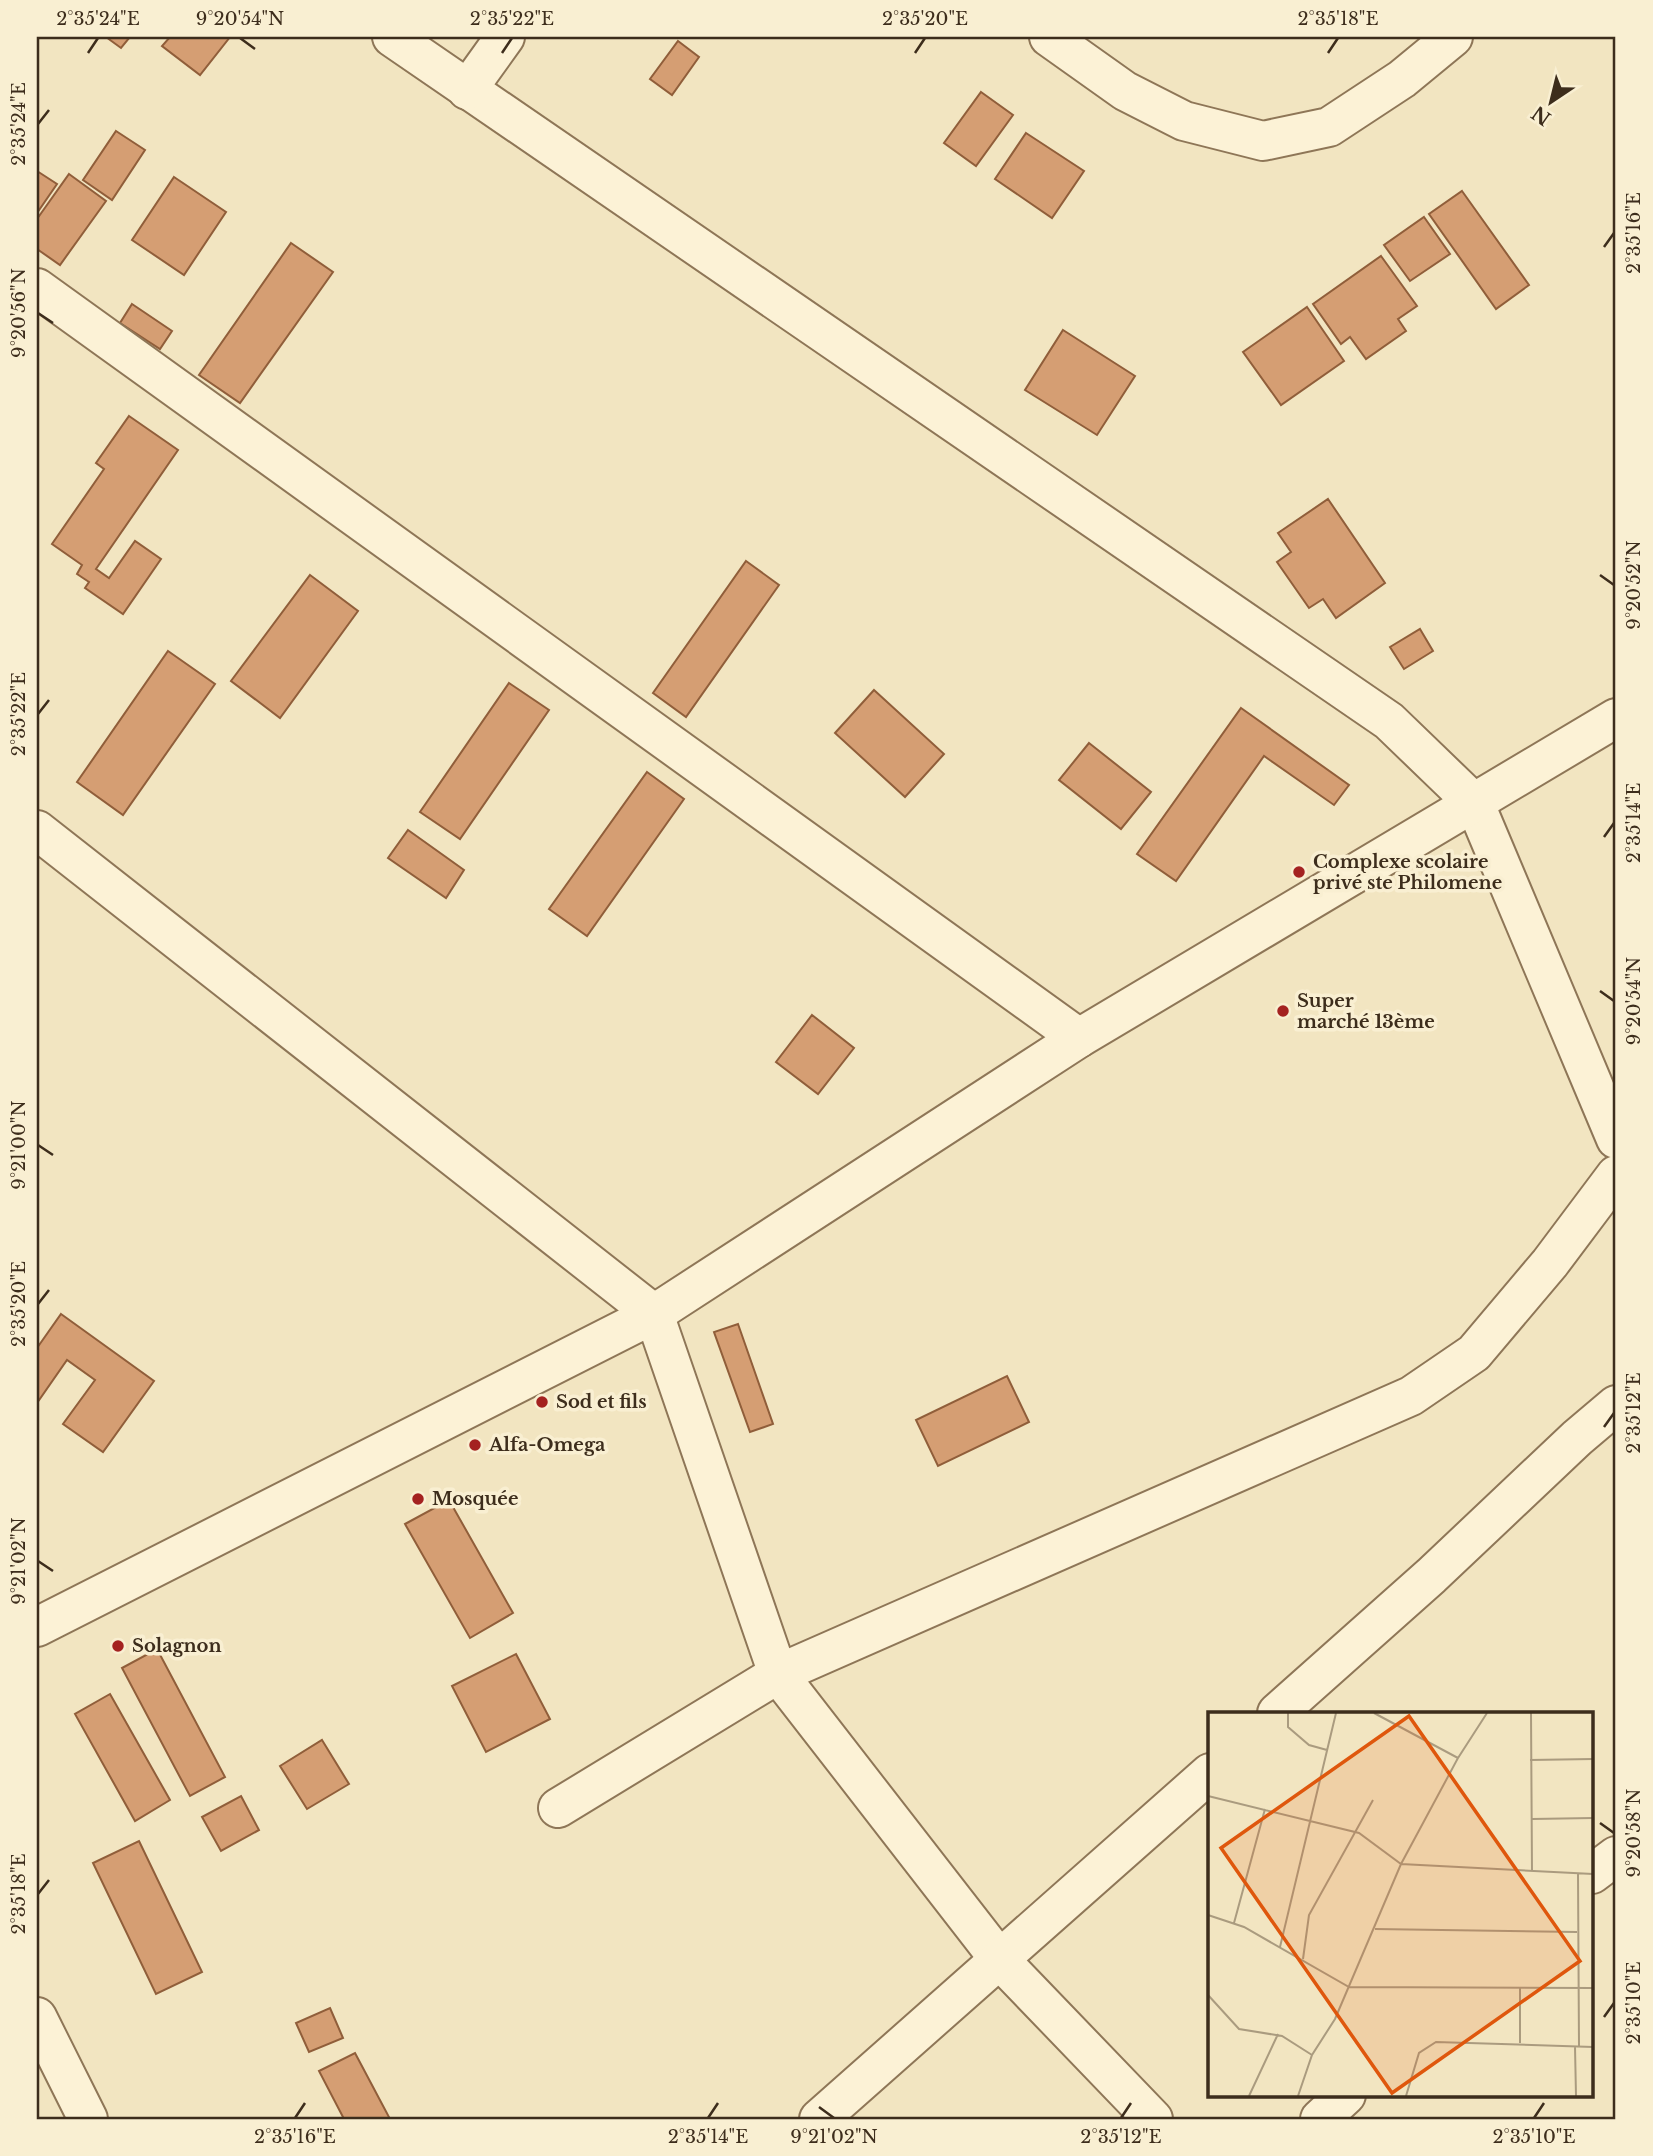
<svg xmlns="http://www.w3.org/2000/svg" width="1653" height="2156" font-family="'Libre Baskerville',serif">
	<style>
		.building { fill: #d59e73; stroke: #905e3a; stroke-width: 2 }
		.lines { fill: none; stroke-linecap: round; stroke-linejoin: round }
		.minor-casing { stroke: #8e7657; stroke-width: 42 }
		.minor { stroke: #fcf2d6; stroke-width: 38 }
		.ticks { fill: none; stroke: #3d2d1c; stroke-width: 2.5 }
		.poi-dot { fill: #a42220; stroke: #f9efd2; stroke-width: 2.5 }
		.labels { text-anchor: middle; stroke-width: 7; stroke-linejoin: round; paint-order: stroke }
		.poi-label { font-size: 18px; font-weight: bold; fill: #3d2d1c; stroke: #f9efd2; text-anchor: start }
		.inset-road { fill: none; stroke: #aa9b7f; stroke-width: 2 }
		.view { fill: #df570d; fill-opacity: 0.15; stroke: #df570d; stroke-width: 3.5 }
		.inset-edge { fill: none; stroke: #3d2d1c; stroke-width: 3.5 }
		.neatline { fill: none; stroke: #3d2d1c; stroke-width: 2.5 }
		.ticks-label { font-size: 18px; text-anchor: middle; fill: #3d2d1c }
	</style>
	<rect width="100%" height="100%" fill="#f2e5c1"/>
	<g class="building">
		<path d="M106,37h24l-9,11z"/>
		<path d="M170,37h60l-30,38 -38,-29z"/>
		<path d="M678,41l21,16 -27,38 -22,-16z"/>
		<path d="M981,92l32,23 -37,51 -32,-23z"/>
		<path d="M116,131l29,19 -33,50 -29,-20z"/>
		<path d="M1026,133l58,38 -32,47 -57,-39z"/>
		<path d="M37,171l20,13 -20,29z"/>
		<path d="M69,174l37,27 -46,64 -23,-16v-30z"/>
		<path d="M174,177l52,35 -42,63 -52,-35z"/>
		<path d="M1462,191l67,94 -33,24 -67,-95z"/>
		<path d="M1424,217l26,37 -40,27 -26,-36z"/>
		<path d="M291,243l42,29 -93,131 -41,-28z"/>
		<path d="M1381,256l36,50 -19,13 8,12 -40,28 -16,-22 -9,7 -28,-40z"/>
		<path d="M132,304l40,27 -12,18 -40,-26z"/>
		<path d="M1307,307l37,54 -63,44 -38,-53z"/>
		<path d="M1063,330l72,46 -38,59 -72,-45z"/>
		<path d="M129,416l49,34 -82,119 13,9 26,-37 26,18 -38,55 -38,-26 4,-6 -12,-8 5,-9 -30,-21 52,-75 -8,-6z"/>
		<path d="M1328,499l57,84 -49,35 -13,-19 -14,9 -32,-46 14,-10 -13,-19z"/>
		<path d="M746,561l33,24 -93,132 -33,-24z"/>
		<path d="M310,575l48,36 -78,107 -49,-37z"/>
		<path d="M1420,629l13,22 -29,18 -14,-22z"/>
		<path d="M168,651l47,33 -92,131 -46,-33z"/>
		<path d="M509,683l40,27 -89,129 -40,-27z"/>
		<path d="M874,690l70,64 -39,43 -70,-64z"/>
		<path d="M1241,708l108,77 -15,20 -70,-49 -88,125 -39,-27z"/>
		<path d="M1089,743l62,49 -30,37 -62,-49z"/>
		<path d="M647,772l37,27 -97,137 -38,-27z"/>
		<path d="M408,830l56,40 -18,28 -58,-40z"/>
		<path d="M812,1015l42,33 -36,46 -42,-32z"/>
		<path d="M61,1314l93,67 -51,71 -40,-28 32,-44 -28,-20 -30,43v-55z"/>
		<path d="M738,1324l35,100 -23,8 -36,-100z"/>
		<path d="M1007,1376l22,46 -91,44 -22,-46z"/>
		<path d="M449,1500l64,113 -43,25 -65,-114z"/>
		<path d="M157,1649l68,128 -35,19 -68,-128z"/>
		<path d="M516,1654l34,65 -64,33 -34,-66z"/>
		<path d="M110,1694l60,106 -35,21 -60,-107z"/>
		<path d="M322,1740l27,44 -42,25 -27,-43z"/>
		<path d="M241,1796l18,34 -38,21 -19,-34z"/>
		<path d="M139,1841l63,131 -46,22 -63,-131z"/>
		<path d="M330,2008l13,30 -34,14 -13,-29z"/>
		<path d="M355,2053l35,66h-46l-25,-48z"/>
	</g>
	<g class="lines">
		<defs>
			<g id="minor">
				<path d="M392,37l997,684 86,83 141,335"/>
				<path d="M1049,37l76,54 59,30 79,20 66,-14 73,-48 51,-42"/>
				<path d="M467,90l38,-53"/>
				<path d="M37,288l1042,750"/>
				<path d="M37,830l617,484 124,360 222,286 153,159"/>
				<path d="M37,1627l617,-313 425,-276 537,-320"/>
				<path d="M1277,1713l154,-137 146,-138 39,-33"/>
				<path d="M558,1808l220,-134 633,-278 63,-43 76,-90 66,-88"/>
				<path d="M1592,1874l24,-18"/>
				<path d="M37,2017l51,102"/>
				<path d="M819,2119l391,-346"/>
				<path d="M1320,2119l26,-24"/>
			</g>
		</defs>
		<use href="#minor" class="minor-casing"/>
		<use href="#minor" class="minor"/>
	</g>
	<path class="ticks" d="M240,38l15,11M88,53l10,-15M502,53l10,-15M915,53l10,-15M1328,53l10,-15M38,124l11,-14M1604,247l10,-14M38,313l15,10M1600,575l14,10M38,714l11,-14M1604,837l10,-14M1600,991l14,10M38,1145l15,10M38,1304l11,-14M1604,1427l10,-14M38,1561l15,10M1600,1823l14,10M38,1894l11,-14M1604,2017l10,-14M819,2107l15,11M295,2118l10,-15M708,2118l10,-15M1121,2118l10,-15M1534,2118l10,-15"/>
	<g class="poi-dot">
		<circle cx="1299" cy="872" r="7"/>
		<circle cx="1283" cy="1011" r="7"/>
		<circle cx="542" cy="1402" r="7"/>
		<circle cx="475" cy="1445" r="7"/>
		<circle cx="418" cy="1499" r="7"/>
		<circle cx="118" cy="1646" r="7"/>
	</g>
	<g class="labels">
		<g class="poi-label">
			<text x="1313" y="868">Complexe scolaire<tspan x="1313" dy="21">privé ste Philomene</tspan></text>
			<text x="1297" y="1007">Super<tspan x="1297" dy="21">marché 13ème</tspan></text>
			<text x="556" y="1408">Sod et fils</text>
			<text x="489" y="1451">Alfa-Omega</text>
			<text x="432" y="1505">Mosquée</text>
			<text x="132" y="1652">Solagnon</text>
		</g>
	</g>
	<g transform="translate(1208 1712)">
		<rect width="385" height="385" fill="#f2e5c1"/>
		<path class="inset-road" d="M80,1v14l21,18 18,5M323,1l1,158M250,46l29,-45M322,48l63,-1M0,84l151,37 42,31 192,10M324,107l61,-1M370,162l1,172M0,203l36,12 105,60 244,1M26,211l31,-114M167,217l202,3M72,235l56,-234M95,247l6,-44 64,-115M0,283l31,34 43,7 30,19M312,331v-55M367,335l1,49M41,384l29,-62M90,384l14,-41 23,-36 66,-155 57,-106 -84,-45M198,384l13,-43 17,-11 157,5"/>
		<path class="view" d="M201,4l171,245 -188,132 -171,-245z"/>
		<rect width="385" height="385" class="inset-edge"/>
	</g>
	<rect width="1653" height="2156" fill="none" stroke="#f9efd2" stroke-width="77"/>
	<g transform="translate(1551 102) rotate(215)" stroke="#f9efd2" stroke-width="5" paint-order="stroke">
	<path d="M0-5L12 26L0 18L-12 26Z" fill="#3d2d1c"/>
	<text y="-10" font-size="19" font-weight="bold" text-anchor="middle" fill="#3d2d1c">N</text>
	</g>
	<rect x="38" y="38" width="1576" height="2080" class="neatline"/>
	<g class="ticks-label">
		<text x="98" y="25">2°35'24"E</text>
		<text x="240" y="25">9°20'54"N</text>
		<text x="512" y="25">2°35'22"E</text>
		<text x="925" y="25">2°35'20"E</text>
		<text x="1338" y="25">2°35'18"E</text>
		<text transform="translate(19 124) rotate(-90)" y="6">2°35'24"E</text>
		<text transform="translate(1634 233) rotate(-90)" y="6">2°35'16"E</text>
		<text transform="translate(19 313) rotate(-90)" y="6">9°20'56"N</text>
		<text transform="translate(1634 585) rotate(-90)" y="6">9°20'52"N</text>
		<text transform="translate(19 714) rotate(-90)" y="6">2°35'22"E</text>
		<text transform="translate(1634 823) rotate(-90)" y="6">2°35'14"E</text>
		<text transform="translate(1634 1001) rotate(-90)" y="6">9°20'54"N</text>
		<text transform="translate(19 1145) rotate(-90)" y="6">9°21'00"N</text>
		<text transform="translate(19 1304) rotate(-90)" y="6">2°35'20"E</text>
		<text transform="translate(1634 1413) rotate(-90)" y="6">2°35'12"E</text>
		<text transform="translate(19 1561) rotate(-90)" y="6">9°21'02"N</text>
		<text transform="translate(1634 1833) rotate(-90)" y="6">9°20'58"N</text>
		<text transform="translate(19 1894) rotate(-90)" y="6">2°35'18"E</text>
		<text transform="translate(1634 2003) rotate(-90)" y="6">2°35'10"E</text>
		<text x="295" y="2143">2°35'16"E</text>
		<text x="708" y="2143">2°35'14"E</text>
		<text x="834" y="2143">9°21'02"N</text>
		<text x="1121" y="2143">2°35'12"E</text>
		<text x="1534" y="2143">2°35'10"E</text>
	</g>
</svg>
